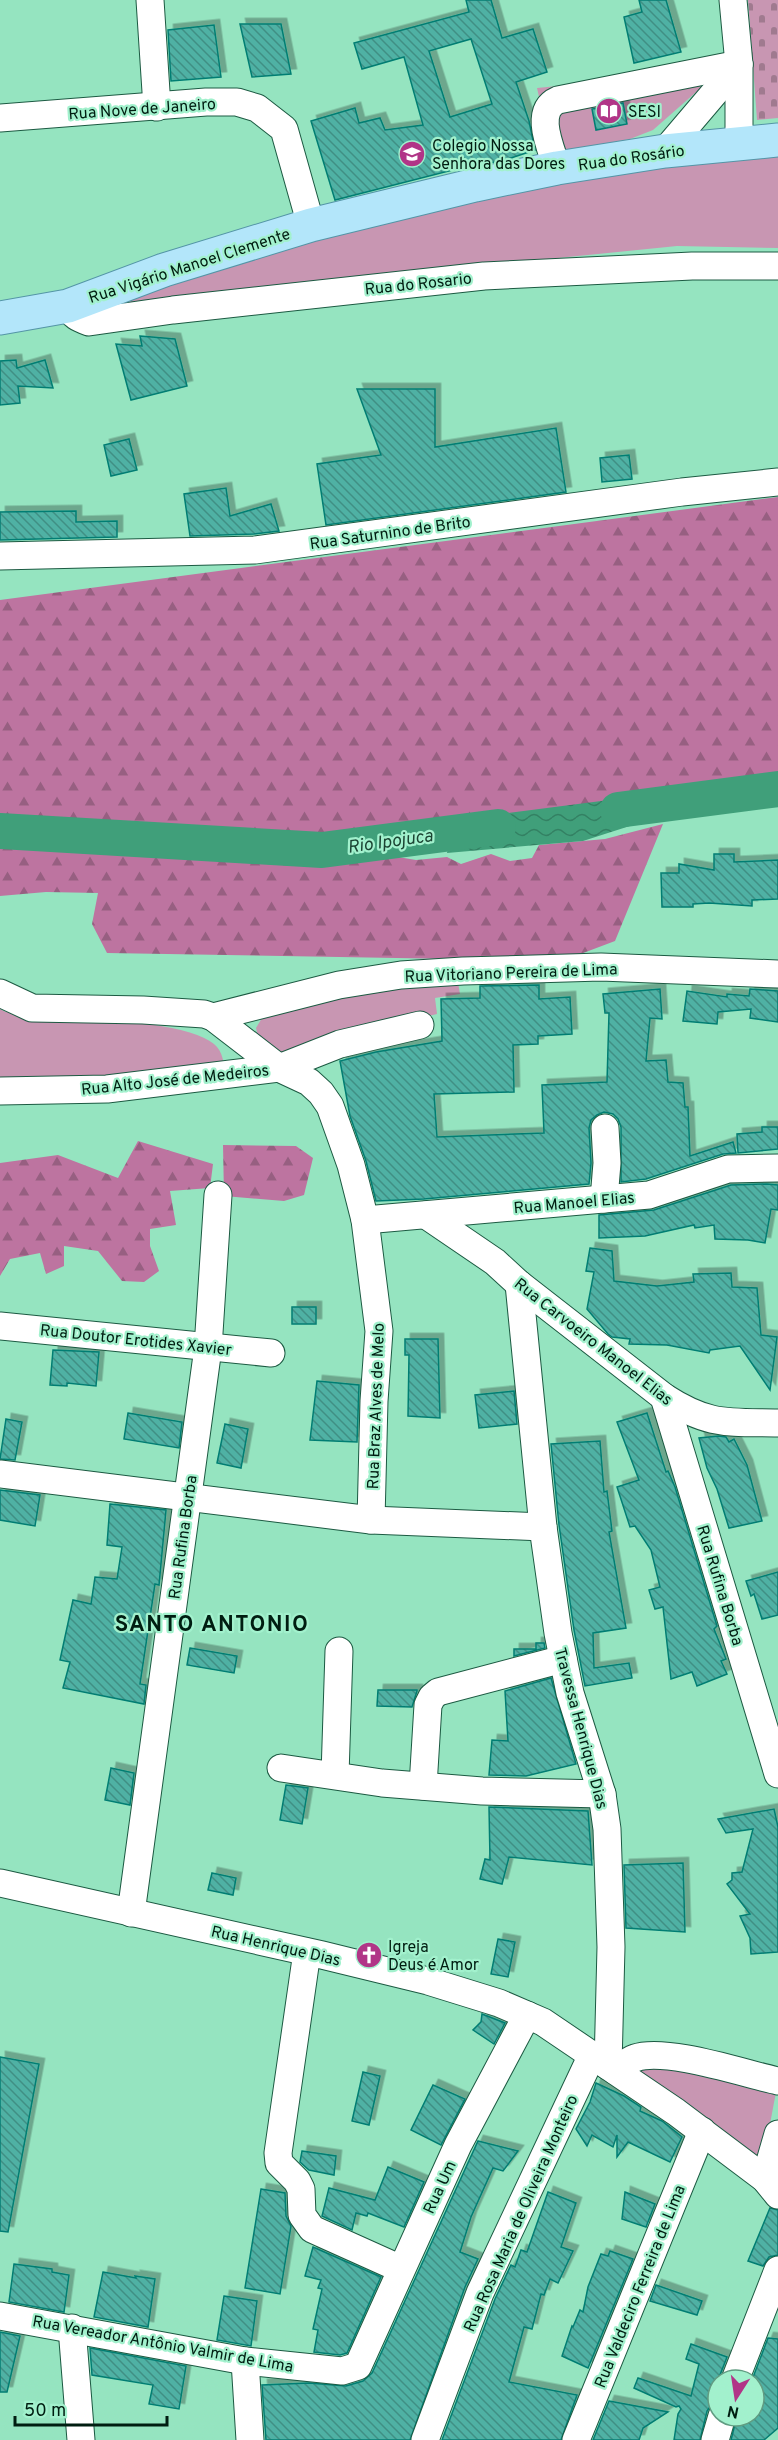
<svg xmlns="http://www.w3.org/2000/svg" width="778" height="2440" font-family="Overpass,sans-serif">
	<style>
		.green { fill: #c896b2 }
		.forest { fill: url(#forest-firs) }
		.cemetery { fill: url(#cemetery-stones) }
		.water { fill: url(#water-waves) }
		.lines { fill: none; stroke-linecap: round; stroke-linejoin: round }
		.river { stroke: #409f7a; stroke-width: 36 }
		.building { fill: url(#building-back-hatch); stroke: #057e73; stroke-width: 1.5; fill-rule: evenodd; filter: url(#shadow) }
		.minor-casing { stroke: #1c5a42; stroke-width: 29 }
		.major-casing { stroke: #5495a6; stroke-width: 35 }
		.minor { stroke: #fff; stroke-width: 27 }
		.major { stroke: #b3e6fa; stroke-width: 33 }
		.labels { text-anchor: middle; stroke-width: 4.5; stroke-linejoin: round; paint-order: stroke }
		.street-label { font-size: 16px; fill: #001d11; stroke: #a2f1cd }
		.poi-label { font-size: 16px; fill: #001d11; stroke: #a2f1cd; text-anchor: start }
		.water-label { font-size: 18px; font-style: italic; fill: #1c4433; stroke: #a2f1cd }
		.district-label { font-size: 22px; font-weight: bold; letter-spacing: 1.5px; fill: #001d11; stroke: #a2f1cd }
	</style>
	<defs>
		<pattern id="forest-firs" width="22" height="20" patternUnits="userSpaceOnUse" patternTransform="scale(1.5)"><rect width="22" height="20" fill="#bd74a0"/><path d="M5 1l3.5 6h-7zM16 11l3.5 6h-7z" fill="#975f81"/></pattern>
		<pattern id="cemetery-stones" width="16" height="16" patternUnits="userSpaceOnUse" patternTransform="scale(1.5)"><rect width="16" height="16" fill="#c896b2"/><path d="M2 7V4a2 2 0 0 1 4 0v3zM10 15v-3a2 2 0 0 1 4 0v3z" fill="#a07a8f"/></pattern>
		<pattern id="water-waves" width="16" height="10" patternUnits="userSpaceOnUse" patternTransform="scale(1.5)"><rect width="16" height="10" fill="#409f7a"/><path d="M0 5q4-4 8 0t8 0" fill="none" stroke="#338163"/></pattern>
		<pattern id="building-back-hatch" width="6" height="6" patternUnits="userSpaceOnUse" patternTransform="scale(1.5)"><rect width="6" height="6" fill="#4fb1a4"/><path d="M-1 5l2 2M0 0l6 6M5-1l2 2" fill="none" stroke="#3f8f84"/></pattern>
		<filter id="shadow"><feDropShadow dx="5.5" dy="-5.5" stdDeviation="0" flood-color="#0004"/></filter>
	</defs>
	<rect width="100%" height="100%" fill="#95e4c0"/>
	<g class="green">
		<path d="M713,71l-10,15 -50,44 -23,9 -78,14 -15,-65z"/>
		<path d="M778,152v96l-101,-2 -317,32 -268,35 -4,-13 412,-123z"/>
		<path d="M457,977l3,17 -25,4 2,16 -113,28 -42,16 -22,-13 -4,-17 9,-15 108,-26z"/>
		<path d="M0,1009l6,3c46,4 176,6 208,32 9,7 10,20 11,30l-225,11z"/>
		<path d="M661,2061l116,26 -15,79 -133,-91z"/>
	</g>
	<g class="forest">
		<path d="M778,497v280l-135,18 -254,46 -305,-5 -84,-19v-217z"/>
		<path d="M663,824l-48,117 -53,20 -455,-8 -15,-29 6,-31 -52,-1 -46,4v-50l297,18 89,-9 30,5 31,-3 14,7 30,-10 19,7 22,-3 7,-13 66,-6z"/>
		<path d="M138,1141l75,23 -3,24 -40,3 6,34 -26,4v17l9,25 -15,11 -22,-1 -24,-30 -34,-5v20l-18,8 -6,-21 -30,6 -10,17v-113l58,-8 60,23z"/>
		<path d="M223,1145l73,1 17,12 -9,37 -20,6 -60,-5z"/>
	</g>
	<path class="cemetery" d="M748,0h30v118l-21,2z"/>
	<path class="water" d="M671,792l-10,24 -78,25 -136,12 7,-33z"/>
	<g class="lines">
		<g class="river">
			<path d="M618,810l160,-21"/>
			<path d="M0,831l322,19 176,-23"/>
		</g>
	</g>
	<g class="building">
		<path d="M466,0h25l11,38 31,-9 14,43 -31,10 13,39 6,29 -30,10 -32,6 -1,-1 -137,35 -24,-79 44,-13 4,15 21,-5 5,12 38,-5 -19,-68 -42,12 -8,-26 115,-31zM471,39l21,65 -42,13 -21,-66z"/>
		<path d="M639,0h27l15,52 -47,11 -10,-46 18,-5z"/>
		<path d="M240,24h41l10,50 -39,3z"/>
		<path d="M214,25l7,52 -50,4 -3,-51z"/>
		<path d="M623,103l4,21 -31,6 -4,-21z"/>
		<path d="M140,336l35,3 12,47 -56,14 -15,-56 26,2z"/>
		<path d="M16,360l1,8 28,-8 8,28 -35,-2 2,17 -20,2v-44z"/>
		<path d="M357,389h78v58l121,-19 10,64 -240,33 -9,-61 64,-9z"/>
		<path d="M129,439l8,31 -26,6 -7,-31z"/>
		<path d="M629,455l3,24 -30,3 -2,-24z"/>
		<path d="M226,488l4,28 41,-12 8,27 -25,3 -64,2 -6,-42z"/>
		<path d="M76,511v11l41,-1v16l-117,3v-28z"/>
		<path d="M714,854h20v8l44,-2v39l-26,1v6l-43,-3 -16,1v3h-31l-1,-34h18v-9l35,6z"/>
		<path d="M539,985v14l31,-2 2,37 -34,2v8l-25,1 1,47 -80,2 3,43 107,-4 -2,-48 65,-3 2,-69h-4l-2,-19 57,-5 2,30 -12,-1 -4,43 20,-1 2,22 15,1 2,24h3l2,49 43,-14 3,11 -13,1 -77,25 -25,3v-55l-3,-8 -5,-5 -9,-2 -7,3 -6,5 -2,8 2,35 -2,21 -165,15 -48,2 -10,-40 -16,-45 -10,-55 36,-9 66,-11 -1,-42 39,-1v-12z"/>
		<path d="M750,989l28,2v31l-28,-4 1,-9 -33,3 -1,12 -34,-3 4,-30 40,6v-3l22,2z"/>
		<path d="M762,1127h16v22l-40,4 -1,-19 25,-2z"/>
		<path d="M767,1184l11,1v25l-7,-1 -6,34 -17,-3 -33,-1 -1,-14 -19,3 -1,-3 -49,11 -46,2v-23l55,-5 77,-25z"/>
		<path d="M590,1248l22,3 2,30 43,5 37,-4 -1,-8 38,-1 1,14 25,1 4,47 16,2 -7,53 -30,-44 -30,4 -1,3 -42,-8 -38,-1 1,-5 -18,-2 -4,-3 -21,-25 7,-37 -8,-1z"/>
		<rect x="292" y="1307" width="24" height="17"/>
		<path d="M405,1339h33l2,79 -32,-2 1,-61h-4z"/>
		<path d="M53,1350l46,2 -3,34 -29,-3v3l-17,-1z"/>
		<path d="M317,1381l42,4 -2,57 -47,-2z"/>
		<path d="M514,1391l3,33 -38,4 -4,-33z"/>
		<path d="M128,1413l54,9 -3,26 -55,-9z"/>
		<path d="M647,1413l19,59 2,-1 7,16 42,139 -3,3 12,30 -5,2 6,13 -30,12 -5,-14 -21,7 -8,-72 -8,2 -6,-19 11,-3 -9,-37 -16,-24 -5,1 -13,-40 22,-7 -22,-58z"/>
		<path d="M6,1419l16,3 -7,38 -15,-1z"/>
		<path d="M225,1424l23,5 -7,39 -24,-5z"/>
		<path d="M719,1436l7,1 3,5 5,-3 13,26 15,56 -33,7 -12,-39 -10,-21 -8,-30z"/>
		<path d="M600,1441l4,51 3,-1 5,40 -3,1 17,96 -33,5 1,35 35,-5 3,15 -47,8 -11,-56 -15,-105 -8,-81z"/>
		<path d="M0,1490l40,5 -5,31 -35,-6z"/>
		<path d="M110,1504l56,6 -7,75 -4,-1 -15,100 6,1 -2,19 -81,-16 7,-26 -10,-2 13,-60 18,4 4,-27 22,2 5,-32 -15,-2z"/>
		<path d="M778,1572v43l-16,4 -8,-25 -3,2 -5,-15z"/>
		<path d="M536,1643h8l1,5 -31,8v-7h22z"/>
		<path d="M190,1648l47,8 -3,17 -47,-8z"/>
		<path d="M551,1678l25,86 -50,12 -37,-1 3,-35 16,1 -3,-50z"/>
		<path d="M378,1690h39v1l-5,16 -35,-1z"/>
		<path d="M111,1768l23,5 -4,32 -25,-5z"/>
		<path d="M286,1785l22,3 -6,36 -22,-4z"/>
		<path d="M489,1807l99,4 4,54 -83,-8 -7,27 -22,-5 5,-20 5,1z"/>
		<path d="M774,1809l4,18v125l-27,2 -1,-16 -10,-22 10,-2 -23,-30 5,-4v-7l10,-1 11,-43 -27,4 -8,-14z"/>
		<path d="M683,1863l2,69 -59,-4 -2,-63z"/>
		<path d="M212,1873l24,5 -3,17 -25,-5z"/>
		<path d="M498,1939l17,3 -7,35 -17,-3z"/>
		<path d="M482,2014l23,9 -11,21 -21,-14 8,-8z"/>
		<path d="M0,2057l39,7 -31,168 -8,-1z"/>
		<path d="M363,2072l17,4 -11,49 -17,-4z"/>
		<path d="M596,2083l28,13 17,11 -1,4 22,10 20,16 -12,25 -42,-20 -11,15v-22l-4,12 -21,-12 -5,11 -11,-17 14,-27z"/>
		<path d="M433,2085l32,14 -24,46 -30,-15z"/>
		<path d="M478,2141l40,10 -15,20 -10,-3 -22,49 -11,35 18,7 -13,28 -55,153h-144l-4,-55 47,-2 37,3 17,-5 9,-8z"/>
		<path d="M302,2151l34,5 -2,19 -25,-5 -9,-8z"/>
		<path d="M388,2167l36,15 -20,45 -36,-14 -1,3 -11,-3 -4,17 -30,-14 7,-28 46,12z"/>
		<path d="M261,2189l24,4 1,23 5,10 -11,68 -35,-6z"/>
		<path d="M548,2192l28,11 -15,44 12,4 -15,32 -8,-4 -6,16 -3,-1 -9,35 -8,-2 -15,55 68,13 -16,45h-119l53,-141 16,-34 4,2 6,-17 6,2z"/>
		<path d="M625,2192l30,12 -9,23 -24,-8z"/>
		<path d="M770,2208l8,2v45l-9,2 -6,9 -15,-5z"/>
		<path d="M313,2247l68,30 -34,76 -7,2 -26,-3 4,-22 -5,-1 9,-40 -4,-1 3,-8 -16,-4z"/>
		<path d="M610,2251l23,8 -45,109 -26,-12 10,-30 1,1 7,-17 3,2 5,-25 13,-33 7,2z"/>
		<path d="M14,2264l38,5v3l17,3 -5,37 -55,-10z"/>
		<path d="M103,2272l33,6 -1,-2 20,3 -7,48 -54,-10z"/>
		<path d="M656,2285l46,16 -5,14 -47,-14z"/>
		<path d="M224,2296l33,5 -6,45 -34,-6z"/>
		<path d="M0,2332l20,4 -13,56h-7z"/>
		<path d="M768,2338l10,1v89l-14,12h-33l6,-24h17v-36h-2z"/>
		<path d="M691,2344l36,13 -9,23v21l-6,3 -5,7 -7,29h-26l4,-26 3,-5 -2,-3 -3,1 -42,-19 4,-10 53,18 8,-32 -13,-5z"/>
		<path d="M90,2348l96,18 -7,43 -30,-5 4,-19 -61,-10z"/>
		<path d="M609,2401l59,11 -25,16 -4,12h-46z"/>
	</g>
	<g class="lines">
		<defs>
			<g id="minor">
				<path d="M150,0l7,107"/>
				<path d="M733,0l6,64v78"/>
				<path d="M0,118l206,-16h31l20,6 27,21 27,96"/>
				<path d="M665,151l74,-87"/>
				<path d="M557,168c-6,-20 -24,-57 1,-68l181,-36"/>
				<path d="M68,306c5,10 10,12 21,16l84,-12 311,-34 208,-10h86"/>
				<path d="M0,556l255,-6 427,-58 96,-10"/>
				<path d="M0,993l32,15 111,2 61,4 9,3 126,-32 62,-10 62,-4 138,-4 177,7"/>
				<path d="M213,1017l66,51 30,14 12,11 9,13 21,59 14,55 14,111 -5,70 -3,119"/>
				<path d="M0,1091l107,-2 172,-21 61,-24 80,-19"/>
				<path d="M604,1199l3,-36 -2,-35"/>
				<path d="M426,1215l69,47 24,22 145,113c45,29 63,25 114,26"/>
				<path d="M365,1220l284,-25 79,-26 50,-1"/>
				<path d="M519,1284l24,243 15,106 12,60 32,101 5,35 4,118 -3,119"/>
				<path d="M0,1326l271,27"/>
				<path d="M664,1397l114,377"/>
				<path d="M0,1474l371,46 172,7"/>
				<path d="M281,1768l101,15 100,8 120,3"/>
				<path d="M335,1775l4,-124"/>
				<path d="M423,1786l5,-81 4,-8 6,-5 125,-33"/>
				<path d="M0,1883l322,72 106,26 71,22 44,19 133,90 89,67 13,16"/>
				<path d="M131,1913l77,-565 10,-153"/>
				<path d="M307,1952l-29,201 1,10 18,18 4,8 1,26 10,14 89,40"/>
				<path d="M616,2071c5,-4 12,-11 19,-13 31,-11 110,16 143,23"/>
				<path d="M765,2179l13,-45"/>
				<path d="M0,2316l245,45 97,10 16,-5 100,-221 69,-130"/>
				<path d="M72,2328l9,112"/>
				<path d="M245,2361l5,79"/>
				<path d="M735,2380l43,-110"/>
				<path d="M425,2440l55,-147 112,-238"/>
				<path d="M576,2440l126,-309"/>
				<path d="M715,2440l7,-24"/>
			</g>
			<path id="major" d="M0,318l68,-12 96,-36 147,-45 164,-40 82,-17 108,-17 113,-11"/>
		</defs>
		<use href="#minor" class="minor-casing"/>
		<use href="#major" class="major-casing"/>
		<use href="#minor" class="minor"/>
		<use href="#major" class="major"/>
	</g>
	<defs>
		<symbol id="library-disc" viewBox="-11 -11 22 22"><circle r="9.5" fill="#b13587" stroke="#a2f1cd"/><path d="M-6-4Q-3-5.5-.7-3.5V5Q-3 3-6 4ZM6-4Q3-5.5 .7-3.5V5Q3 3 6 4Z" fill="#fff"/></symbol>
		<symbol id="school-disc" viewBox="-11 -11 22 22"><circle r="9.5" fill="#b13587" stroke="#a2f1cd"/><path d="M0-5L7-2L0 1L-7-2ZM-4 1L0 2.5L4 1V4Q0 6-4 4Z" fill="#fff"/></symbol>
		<symbol id="church-disc" viewBox="-11 -11 22 22"><circle r="9.5" fill="#b13587" stroke="#a2f1cd"/><path d="M-1.2-6h2.4v3.5h3.3v2.4h-3.3V6h-2.4V-.1h-3.3v-2.4h3.3Z" fill="#fff"/></symbol>
	</defs>
	<g fill-rule="evenodd">
		<use href="#library-disc" x="594" y="96" width="30" height="30"/>
		<use href="#school-disc" x="397" y="139" width="30" height="30"/>
		<use href="#church-disc" x="354" y="1940" width="30" height="30"/>
	</g>
	<g class="labels">
		<g class="street-label">
			<text transform="translate(142 108) rotate(-4)" y="6">Rua Nove de Janeiro</text>
			<text transform="translate(631 157) rotate(-8)" y="6">Rua do Rosário</text>
			<text transform="translate(189 265) rotate(-18)" y="6">Rua Vigário Manoel Clemente</text>
			<text transform="translate(418 283) rotate(-6)" y="6">Rua do Rosario</text>
			<text transform="translate(390 532) rotate(-8)" y="6">Rua Saturnino de Brito</text>
			<text transform="translate(511 972) rotate(-2)" y="6">Rua Vitoriano Pereira de Lima</text>
			<text transform="translate(175 1079) rotate(-6)" y="6">Rua Alto José de Medeiros</text>
			<text transform="translate(574 1202) rotate(-5)" y="6">Rua Manoel Elias</text>
			<text transform="translate(136 1339) rotate(6)" y="6">Rua Doutor Erotides Xavier</text>
			<text transform="translate(594 1341) rotate(38)" y="6">Rua Carvoeiro Manoel Elias</text>
			<text transform="translate(375 1406) rotate(-88)" y="6">Rua Braz Alves de Melo</text>
			<text transform="translate(182 1537) rotate(-82)" y="6">Rua Rufina Borba</text>
			<text transform="translate(721 1585) rotate(73)" y="6">Rua Rufina Borba</text>
			<text transform="translate(582 1728) rotate(75)" y="6">Travessa Henrique Dias</text>
			<text transform="translate(276 1945) rotate(13)" y="6">Rua Henrique Dias</text>
			<text transform="translate(439 2187) rotate(-65)" y="6">Rua Um</text>
			<text transform="translate(520 2213) rotate(-66)" y="6">Rua Rosa Maria de Oliveira Monteiro</text>
			<text transform="translate(639 2286) rotate(-68)" y="6">Rua Valdeciro Ferreira de Lima</text>
			<text transform="translate(163 2343) rotate(10)" y="6">Rua Vereador Antônio Valmir de Lima</text>
		</g>
		<g class="poi-label">
			<text x="628" y="117">SESI</text>
			<text x="432" y="151">Colegio Nossa<tspan x="432" dy="18">Senhora das Dores</tspan></text>
			<text x="388" y="1952">Igreja<tspan x="388" dy="18">Deus é Amor</tspan></text>
		</g>
		<g class="water-label">
			<text transform="translate(390 841) rotate(-8)" y="6">Rio Ipojuca</text>
		</g>
		<g class="district-label">
			<text x="212" y="1631">SANTO ANTONIO</text>
		</g>
	</g>
	<g transform="translate(736 2398) rotate(192)"><circle r="28" fill="#a2f1cd" stroke="#619c82" stroke-width="1.5"/>
	<path d="M0-4.5L10 22L0 15L-10 22Z" fill="#b13587"/>
	<text y="-9" font-size="16" font-weight="bold" text-anchor="middle" fill="#001d11">N</text>
	</g>
	<path d="M15 2416v9h152v-9" fill="none" stroke="#001d11" stroke-width="3"/>
	<text x="24" y="2416" font-size="18" fill="#001d11" stroke="#a2f1cd" stroke-width="4.5" paint-order="stroke">50 m</text>
</svg>
